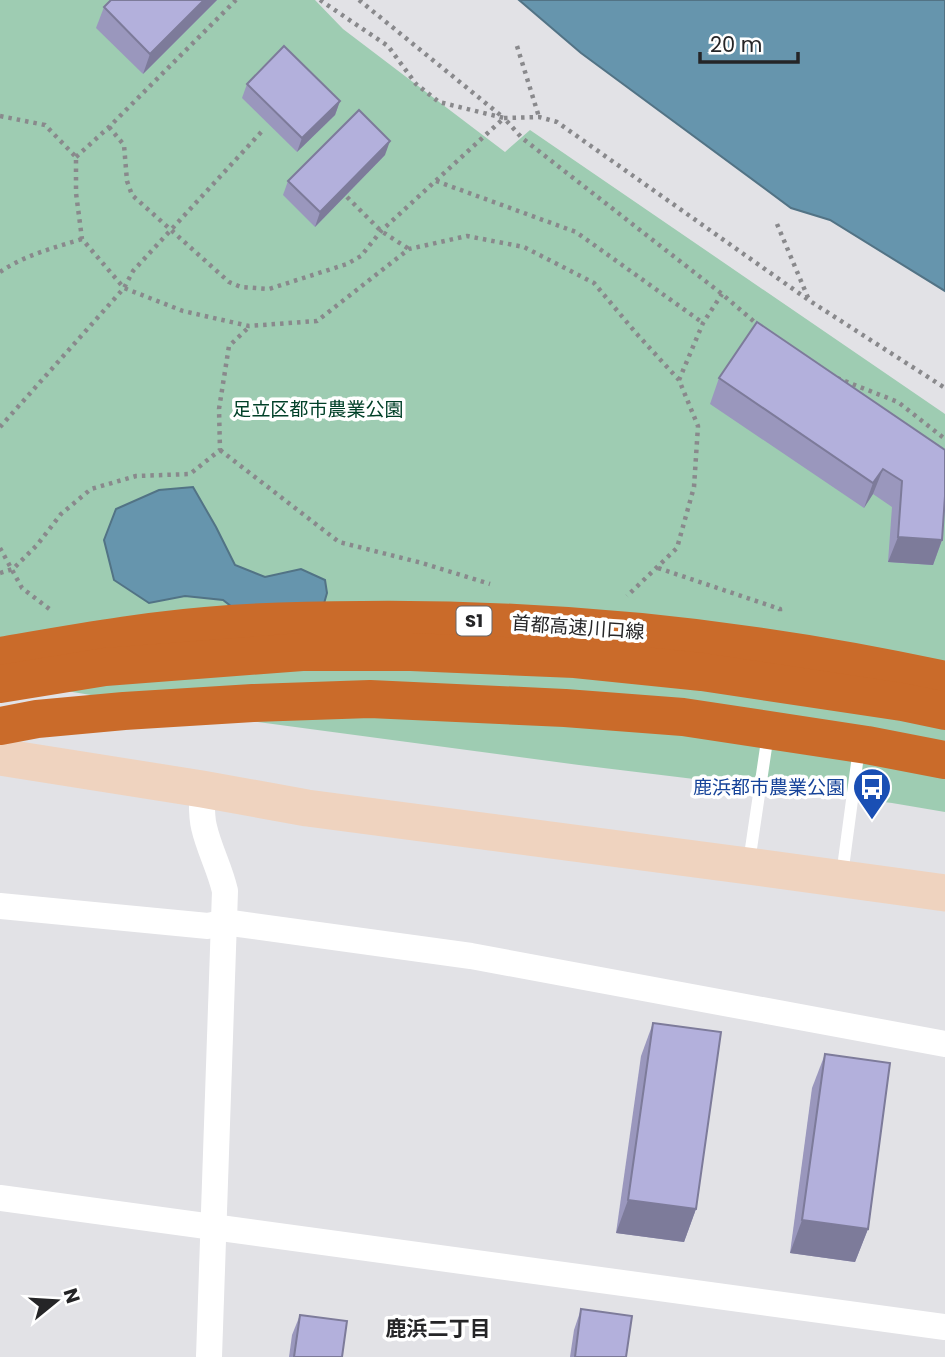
<svg xmlns="http://www.w3.org/2000/svg" width="945" height="1357" font-family="Poppins,'Noto Sans JP',sans-serif">
	<style>
		.green { fill: #9eccb2 }
		.water { fill: #6695ad; stroke: #527385; stroke-width: 2 }
		.lines { fill: none; stroke-linecap: round; stroke-linejoin: round }
		.path { stroke: #89898c; stroke-width: 4.5; stroke-dasharray: 3.5 5; stroke-linecap: butt }
		.lane { stroke: #fff; stroke-width: 12 }
		.street { stroke: #fff; stroke-width: 26 }
		.secondary { stroke: #efd3bf; stroke-width: 37 }
		.highway { stroke: #ca6b2a; stroke-width: 38 }
		.wall { fill: #9a97bd }
		.shaded-wall { fill: #7d7b9a }
		.building { fill: #b3b0dc; stroke: #7d7b9a; stroke-width: 2 }
		.labels { text-anchor: middle; stroke-width: 7; stroke-linejoin: round; paint-order: stroke }
		.shield { fill: #fff; stroke: #666668; stroke-width: 2 }
		.shield-label { font-size: 18px; font-weight: bold; fill: #252527 }
		.park-label { font-size: 19px; fill: #014028; stroke: #fff }
		.street-label { font-size: 19px; fill: #252527; stroke: #fff }
		.transit-label { font-size: 19px; fill: #164399; stroke: #fff; text-anchor: end }
		.neighbourhood-label { font-size: 21px; font-weight: bold; fill: #252527; stroke: #fff }
	</style>
	<rect width="100%" height="100%" fill="#e2e2e6"/>
	<path class="green" d="M0,0h315l28,29 162,123 25,-22 415,284v398l-53,-9 -313,-38 -337,-45 -242,-40z"/>
	<g class="water">
		<path d="M519,0h426v291l-115,-71 -39,-12 -210,-155z"/>
		<path d="M193,487l23,40 19,38 30,12 36,-8 24,11 2,13 -6,21 -54,20 -44,-34 -38,-4 -36,7 -35,-23 -10,-40 12,-31 43,-19z"/>
	</g>
	<g class="lines">
		<g class="path">
			<path d="M320,0l68,46 28,38 23,18 65,16 18,20 200,156 36,31"/>
			<path d="M359,0l145,118 35,-1 18,5 253,179 135,87"/>
			<path d="M517,46l22,71"/>
			<path d="M0,116l45,9 31,32v36l6,46 42,49 59,23 66,15 68,-5 92,-72 58,-13 57,11 70,36 42,50 43,47 19,46 -4,61 -17,61 -50,48"/>
			<path d="M109,127l15,18 3,36 5,14 97,87 12,5 28,2 78,-25 14,-8 20,-25 123,-113"/>
			<path d="M76,157l33,-30 127,-127"/>
			<path d="M436,181l140,51 127,91"/>
			<path d="M347,197l34,34 28,18"/>
			<path d="M777,224l32,76"/>
			<path d="M0,272c25,-17 53,-24 82,-33"/>
			<path d="M837,378l61,24 47,37"/>
			<path d="M679,380l24,-57 19,-29"/>
			<path d="M0,427l124,-139 9,-17 131,-142"/>
			<path d="M220,450l119,92 83,21 68,21"/>
			<path d="M0,548l22,40 30,23"/>
			<path d="M658,568l122,41v6"/>
			<path d="M0,573l13,-4 24,-24 24,-31 30,-25 45,-13 54,-2 30,-24 -1,-41 10,-63 20,-19"/>
		</g>
		<g class="lane">
			<path d="M749,862l19,-128"/>
			<path d="M842,875l17,-127"/>
		</g>
		<g class="street">
			<path d="M202,789c0,13 -1,26 2,38 5,22 16,42 21,64l-16,466"/>
			<path d="M0,906l208,20 16,-4 247,34 474,88"/>
			<path d="M0,1198l945,129"/>
		</g>
		<path class="secondary" d="M0,757l202,32 105,19 441,58 197,27"/>
		<g class="highway">
			<path d="M0,656c76,-13 153,-27 230,-32 44,-3 89,-4 132,-4 198,-2 390,18 583,60"/>
			<path d="M0,684l105,-17 197,-15h109l164,7 127,13 200,30 43,9"/>
			<path d="M0,726l37,-7 87,-8 129,-8 117,-4 195,9 118,9 184,28 78,15"/>
		</g>
	</g>
	<g class="wall">
		<path d="M217,0l-74,74 -47,-46 8,-21z"/>
		<path d="M247,84l93,17 -5,14 -38,37 -55,-54z"/>
		<path d="M385,155l-70,72 -32,-32 5,-14z"/>
		<path d="M719,378l226,72 -3,90 -9,25 -45,-3 4,-55 -19,-13 -9,14 -154,-104z"/>
		<path d="M653,1023l43,186 -12,33 -68,-9 25,-177z"/>
		<path d="M825,1054l43,175 -13,33 -65,-9 22,-165z"/>
		<path d="M581,1309l45,48h-56l4,-27z"/>
		<path d="M300,1315l42,42h-53l3,-22z"/>
	</g>
	<g class="shaded-wall">
		<path d="M204,0h13l-74,74 7,-20z"/>
		<path d="M340,101l-5,14 -38,37 5,-14z"/>
		<path d="M390,141l-5,14 -70,72 5,-15z"/>
		<path d="M883,469l-10,25 -9,14 9,-25z"/>
		<path d="M898,537l44,3 -9,25 -45,-3z"/>
		<path d="M628,1200l68,9 -12,33 -68,-9z"/>
		<path d="M802,1220l66,9 -13,33 -65,-9z"/>
	</g>
	<g class="building">
		<path d="M111,0h93l-54,54 -46,-47z"/>
		<path d="M284,46l56,55 -38,37 -55,-54z"/>
		<path d="M359,110l31,31 -70,71 -32,-31z"/>
		<path d="M757,322l188,128v46l-3,44 -44,-3 4,-56 -19,-12 -10,14 -154,-105z"/>
		<path d="M653,1023l68,9 -25,177 -68,-9z"/>
		<path d="M825,1054l65,9 -22,166 -66,-9z"/>
		<path d="M581,1309l51,7 -6,41h-51z"/>
		<path d="M300,1315l47,6 -5,36h-48z"/>
	</g>
	<defs>
		<symbol id="bus-pin" viewBox="-11 -11 22 30"><path d="M0 17L-7.5 6A9.5 9.5 0 1 1 7.5 6Z" fill="#1a4fb4" stroke="#fff"/><path d="M-5-6H5V4H4V6H2V4H-2V6H-4V4H-5ZM-3.5-4V0h7V-4ZM-3.5 1.2v1.5H-2V1.2ZM2 1.2v1.5H3.5V1.2Z" fill="#fff"/></symbol>
	</defs>
	<g fill-rule="evenodd">
		<use href="#bus-pin" x="850" y="765" width="44" height="60"/>
	</g>
	<g class="labels">
		<rect class="shield" x="456.5" y="606.5" width="35" height="29" rx="5"/>
		<g class="shield-label">
			<text x="474" y="627">S1</text>
		</g>
		<g class="park-label">
			<text x="318" y="416">足立区都市農業公園</text>
		</g>
		<g class="street-label">
			<text transform="translate(578 627) rotate(4)" y="7">首都高速川口線</text>
		</g>
		<g class="transit-label">
			<text x="845" y="794">鹿浜都市農業公園</text>
		</g>
		<g class="neighbourhood-label">
			<text x="438" y="1336">鹿浜二丁目</text>
		</g>
	</g>
	<g transform="translate(56 1301) rotate(72)" stroke="#ffffff" stroke-width="5" paint-order="stroke">
	<path d="M0-5L12 26L0 18L-12 26Z" fill="#252527"/>
	<text y="-10" font-size="19" font-weight="bold" text-anchor="middle" fill="#252527">N</text>
	</g>
	<path d="M700 52v10h98v-10" fill="none" stroke="#252527" stroke-width="3.5"/>
	<text x="710" y="52" font-size="21" fill="#252527" stroke="#ffffff" stroke-width="5" paint-order="stroke">20 m</text>
</svg>
